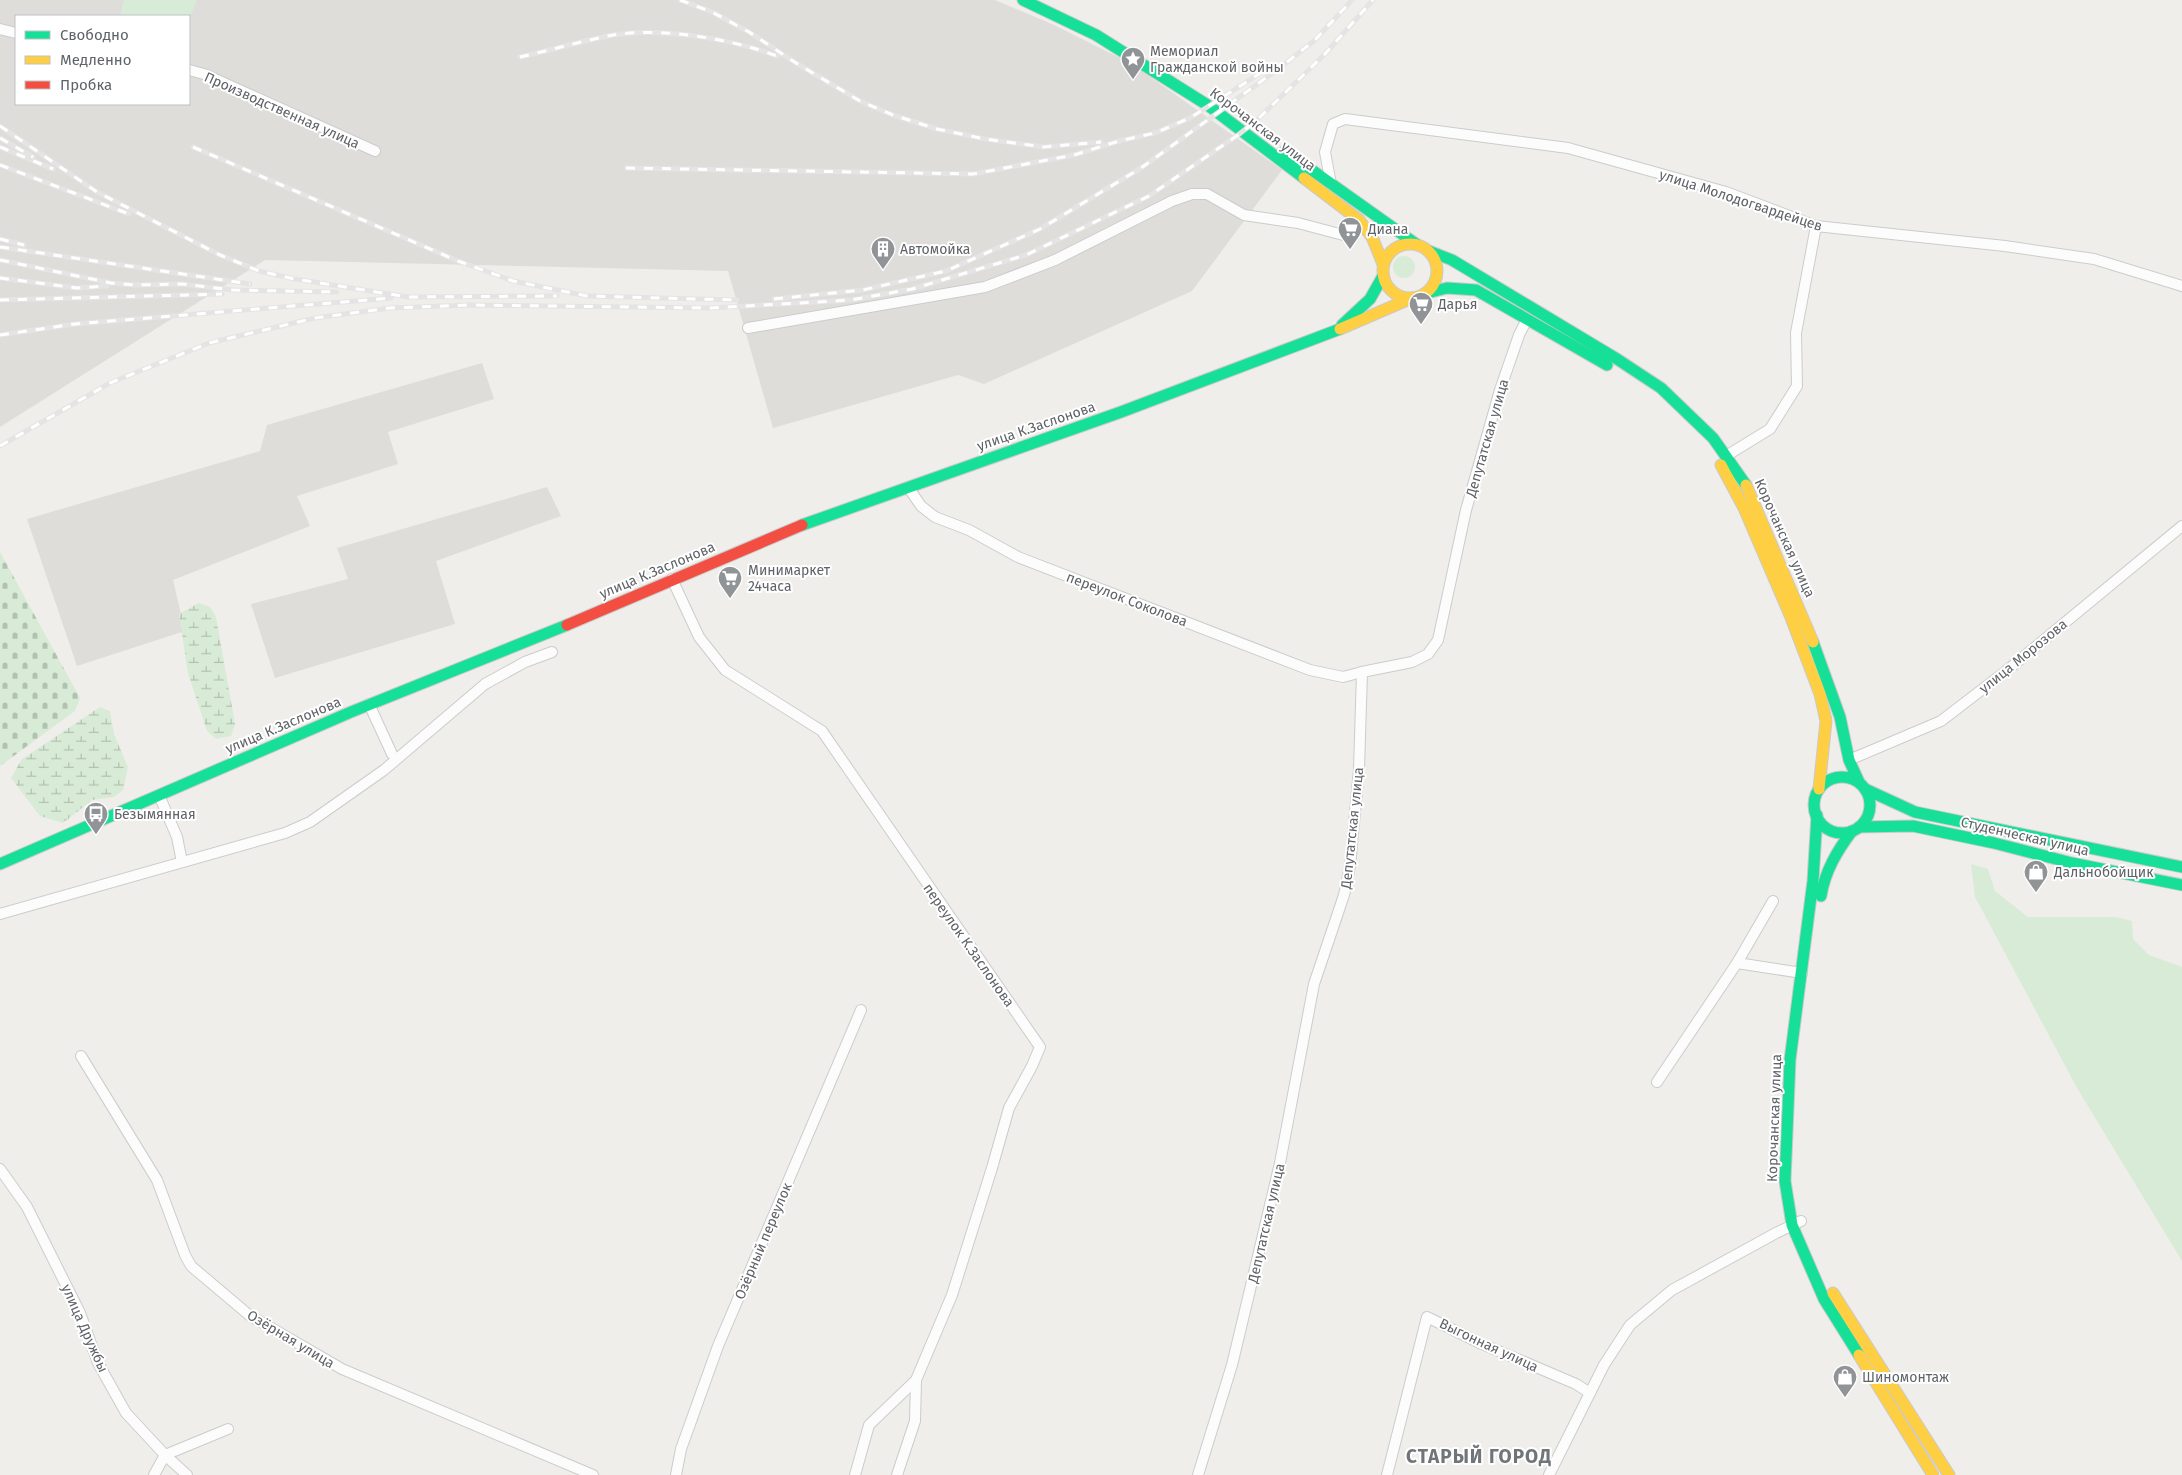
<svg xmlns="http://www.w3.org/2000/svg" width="2182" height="1475" font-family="'Fira Sans',sans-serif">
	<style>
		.industrial { fill: #dfddda; fill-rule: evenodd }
		.green { fill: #d8ebd6 }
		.wetland { fill: url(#wetland-marsh) }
		.cemetery { fill: url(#cemetery-stones) }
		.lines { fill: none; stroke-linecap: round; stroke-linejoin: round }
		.street-casing { stroke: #cbcccc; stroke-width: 12 }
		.fast-casing { stroke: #cacacb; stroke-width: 13 }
		.slow-casing { stroke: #cacacb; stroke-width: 13 }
		.jam-casing { stroke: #cacacb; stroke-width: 13 }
		.street { stroke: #fdfcfc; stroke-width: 10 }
		.fast { stroke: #16e098; stroke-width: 11 }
		.slow { stroke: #ffcf43; stroke-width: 11 }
		.jam { stroke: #f24e42; stroke-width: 11 }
		.rail-casing { stroke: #e4e4e4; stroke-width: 5 }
		.rail { stroke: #fff; stroke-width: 3; stroke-dasharray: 9; stroke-linecap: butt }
		.labels { text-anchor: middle; stroke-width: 4; stroke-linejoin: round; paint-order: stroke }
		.poi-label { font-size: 14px; fill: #5f6368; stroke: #fff; text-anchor: start }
		.street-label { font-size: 14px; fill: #5f6368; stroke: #fff }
		.district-label { font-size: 19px; font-weight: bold; letter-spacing: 1px; fill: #70757a; stroke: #fff }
	</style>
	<defs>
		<pattern id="wetland-marsh" width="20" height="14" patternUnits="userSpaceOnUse" patternTransform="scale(1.25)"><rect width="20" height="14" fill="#d8ebd6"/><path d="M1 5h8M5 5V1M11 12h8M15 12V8" fill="none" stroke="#b2c2b1"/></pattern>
		<pattern id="cemetery-stones" width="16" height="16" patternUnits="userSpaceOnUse" patternTransform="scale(1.25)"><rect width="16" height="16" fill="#d8ebd6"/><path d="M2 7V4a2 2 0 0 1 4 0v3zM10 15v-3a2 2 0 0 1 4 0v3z" fill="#b2c2b1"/></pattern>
	</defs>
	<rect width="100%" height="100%" fill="#efeeea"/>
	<g class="industrial">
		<path d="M0,0h995l57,24 80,40 150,106 -90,121 -208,93 -26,-9 -185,53 -45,-157 -463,-11 -265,167zM16,16h173v88h-173z"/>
		<path d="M482,363l12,36 -106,33 10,32 -101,32 13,30 -137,54 12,51 -108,35 -50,-147 233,-68 7,-26z"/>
		<path d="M547,487l14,29 -125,45 19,63 -180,54 -24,-74 97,-25 -11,-31z"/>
	</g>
	<g class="green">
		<path d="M124,0h73l-8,19v-3h-69z"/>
		<circle cx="1404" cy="267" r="11"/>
		<path d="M1971,864l17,5 7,22 33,26h88l16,4 1,18 16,16 33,12v294l-105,-173 -102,-191z"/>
	</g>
	<g class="wetland">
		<path d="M199,603l11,4 6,10 19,107 -4,12 -15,3 -9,-8 -19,-58 -9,-59z"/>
		<path d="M100,707l10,4 4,23 14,33 -5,23 -9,7 -22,3 -29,23 -23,-7 -29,-38 11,-19z"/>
	</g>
	<path class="cemetery" d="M0,552l80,146 -5,13 -75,55z"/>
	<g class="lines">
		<defs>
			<g id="street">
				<path d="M0,29l16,4"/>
				<path d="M189,70l15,4 171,77"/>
				<path d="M1331,184l-6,-32 8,-28 12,-5 223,29 158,44 90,34 189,20 89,13 88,27"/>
				<path d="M748,328l237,-41 70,-27 117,-59 20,-7h15l37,21 54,8 49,13 16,-11"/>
				<path d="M1726,456l44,-27 27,-43 -1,-53 20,-107"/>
				<path d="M908,487l13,19 14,11 34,13 49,27 292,113 33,7 19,-5"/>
				<path d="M672,579l27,58 26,33 97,61 218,316 -8,19 -23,42 -17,60 -40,127 -36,85 -47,45 -14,50"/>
				<path d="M369,704l23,50"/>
				<path d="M1849,760l92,-39 64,-49 177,-146"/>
				<path d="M159,795l18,42 5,25"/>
				<path d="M0,914l285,-81 25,-11 74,-52 101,-86 40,-22 27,-10"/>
				<path d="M1737,963l65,10"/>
				<path d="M81,1056l76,124 28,75 6,11 58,49 93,54 251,106"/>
				<path d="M1657,1082l80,-119 36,-62"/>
				<path d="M0,1169l27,38 53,106 18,50 28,50 39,42 22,20"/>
				<path d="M154,1475l11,-20 63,-26"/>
				<path d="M676,1475l5,-26 37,-103 143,-336"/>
				<path d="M897,1475l18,-54 1,-41"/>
				<path d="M1198,1475l34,-110 22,-92 26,-110 34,-179 30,-89 6,-29 9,-97 3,-97 50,-10 16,-8 10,-14 28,-130 34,-120 19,-55 8,-16"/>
				<path d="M1387,1475l40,-158 55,27 94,40 14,9"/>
				<path d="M1549,1475l55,-110 26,-40 42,-35 104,-57 25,-12"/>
			</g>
			<g id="fast">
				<path d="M1023,0l73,35 113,71 95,72"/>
				<path d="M1285,151l131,93"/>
				<path d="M1429,251l23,9 165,99 44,29 52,50 33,47"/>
				<path d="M1427,293l20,-5 29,2 131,75"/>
				<path d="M1342,325l28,-26 13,-23"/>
				<path d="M802,525l319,-113 219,-83"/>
				<path d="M1813,642l27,75 9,43 10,22"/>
				<circle cx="1842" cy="805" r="28"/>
				<path d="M1865,789l50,23 267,55"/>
				<path d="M1817,815l-4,66 -23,179 -5,121 7,44 32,74 35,56"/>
				<path d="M1859,827l54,-1 81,17 78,20 110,22"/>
				<path d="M0,864l351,-152 216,-87"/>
				<path d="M1821,896c4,-25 16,-45 31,-65"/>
			</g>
			<g id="slow">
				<path d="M1304,178l55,42 13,17 11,27"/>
				<circle cx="1410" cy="271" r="27"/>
				<path d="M1340,329l72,-31"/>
				<path d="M1721,465l23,43 46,107 30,79 6,27 -7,68"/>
				<path d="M1746,485l67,157"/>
				<path d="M1833,1293l116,182"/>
				<path d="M1859,1355l74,120"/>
			</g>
			<path id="jam" d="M567,625l235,-100"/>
		</defs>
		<use href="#street" class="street-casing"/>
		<use href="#fast" class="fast-casing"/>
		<use href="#slow" class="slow-casing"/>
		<use href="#jam" class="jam-casing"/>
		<use href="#street" class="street"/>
		<use href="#fast" class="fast"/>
		<use href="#slow" class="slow"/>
		<use href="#jam" class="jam"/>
		<defs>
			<g id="rail">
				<path d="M680,0l32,12 37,20 47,31 64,38 33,14 44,14 48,10 59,8 57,-5"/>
				<path d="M520,57c31,-7 62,-16 93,-22 48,-8 119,4 164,21"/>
				<path d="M0,126l97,66 123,63 39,16 36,8 113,18 149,-1"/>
				<path d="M0,138l33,19"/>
				<path d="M0,147l53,22"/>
				<path d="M193,147l265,114 55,20 74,15 150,4"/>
				<path d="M0,165l129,49"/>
				<path d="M626,168l347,6 101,-19 45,-14 36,-8 35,-15 83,-53"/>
				<path d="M0,239l24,6"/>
				<path d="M0,247l250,37"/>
				<path d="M0,260l111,23 24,2 47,-1 51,6 104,2"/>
				<path d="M0,278l77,10 30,-2"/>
				<path d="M774,299l89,-9 83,-19 94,-42 101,-61 136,-98 38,-30 37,-40"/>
				<path d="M0,300l222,-6"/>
				<path d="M0,335l75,-11 316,-26"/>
				<path d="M0,446l110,-63 99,-40 106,-25 75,-10 80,-3 241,3 140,-8 61,-11 114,-34 123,-59 89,-61 19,-15 68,-66 48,-54"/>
			</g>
		</defs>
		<use href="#rail" class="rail-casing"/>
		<use href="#rail" class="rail"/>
	</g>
	<defs>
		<symbol id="sight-pin" viewBox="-11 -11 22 30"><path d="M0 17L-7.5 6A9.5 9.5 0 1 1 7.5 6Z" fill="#919496" stroke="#fff"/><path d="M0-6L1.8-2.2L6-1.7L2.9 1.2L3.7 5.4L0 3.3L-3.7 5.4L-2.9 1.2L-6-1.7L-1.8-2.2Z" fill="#fff"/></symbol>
		<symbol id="supermarket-pin" viewBox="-11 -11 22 30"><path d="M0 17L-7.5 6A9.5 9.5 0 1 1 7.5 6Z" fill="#919496" stroke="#fff"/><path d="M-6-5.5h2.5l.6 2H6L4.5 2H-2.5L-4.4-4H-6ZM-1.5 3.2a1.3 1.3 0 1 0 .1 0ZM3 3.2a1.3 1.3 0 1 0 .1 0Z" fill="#fff"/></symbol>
		<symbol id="building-pin" viewBox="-11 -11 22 30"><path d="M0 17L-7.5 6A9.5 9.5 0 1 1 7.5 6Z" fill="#919496" stroke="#fff"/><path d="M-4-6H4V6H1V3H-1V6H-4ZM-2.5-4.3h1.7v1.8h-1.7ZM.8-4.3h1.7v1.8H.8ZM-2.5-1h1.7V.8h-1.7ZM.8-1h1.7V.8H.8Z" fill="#fff"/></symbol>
		<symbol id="bus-pin" viewBox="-11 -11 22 30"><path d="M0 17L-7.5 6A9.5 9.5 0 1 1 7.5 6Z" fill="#919496" stroke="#fff"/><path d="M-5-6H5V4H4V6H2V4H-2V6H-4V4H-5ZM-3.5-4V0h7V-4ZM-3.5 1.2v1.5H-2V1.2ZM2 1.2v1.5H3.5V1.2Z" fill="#fff"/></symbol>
		<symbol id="shop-pin" viewBox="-11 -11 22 30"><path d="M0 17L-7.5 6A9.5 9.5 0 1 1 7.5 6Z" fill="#919496" stroke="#fff"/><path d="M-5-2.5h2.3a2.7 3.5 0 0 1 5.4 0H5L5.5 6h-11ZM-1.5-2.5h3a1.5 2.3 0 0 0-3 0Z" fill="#fff"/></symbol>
	</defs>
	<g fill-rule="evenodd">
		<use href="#sight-pin" x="1119" y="45" width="28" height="38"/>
		<use href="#supermarket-pin" x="1336" y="215" width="28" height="38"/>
		<use href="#building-pin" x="869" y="235" width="28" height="38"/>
		<use href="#supermarket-pin" x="1407" y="290" width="28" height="38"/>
		<use href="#supermarket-pin" x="716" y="564" width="28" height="38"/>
		<use href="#bus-pin" x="82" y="800" width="28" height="38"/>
		<use href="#shop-pin" x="2022" y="858" width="28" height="38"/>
		<use href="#shop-pin" x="1831" y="1363" width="28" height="38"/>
	</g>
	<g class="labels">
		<g class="poi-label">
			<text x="1150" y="56">Мемориал<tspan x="1150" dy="16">Гражданской войны</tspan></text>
			<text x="1368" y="234">Диана</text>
			<text x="900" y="254">Автомойка</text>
			<text x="1438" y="309">Дарья</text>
			<text x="748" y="575">Минимаркет<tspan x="748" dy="16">24часа</tspan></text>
			<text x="114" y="819">Безымянная</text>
			<text x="2054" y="877">Дальнобойщик</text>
			<text x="1862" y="1382">Шиномонтаж</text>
		</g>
		<g class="street-label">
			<text transform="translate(282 110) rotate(24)" y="5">Производственная улица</text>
			<text transform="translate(1263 129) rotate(37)" y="5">Корочанская улица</text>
			<text transform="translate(1741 200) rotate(18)" y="5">улица Молодогвардейцев</text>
			<text transform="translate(1036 426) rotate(-19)" y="5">улица К.Заслонова</text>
			<text transform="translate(1487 438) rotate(-74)" y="5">Депутатская улица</text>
			<text transform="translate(1785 538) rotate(66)" y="5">Корочанская улица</text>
			<text transform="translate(657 570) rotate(-23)" y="5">улица К.Заслонова</text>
			<text transform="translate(1127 599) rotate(21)" y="5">переулок Соколова</text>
			<text transform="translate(2023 656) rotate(-39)" y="5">улица Морозова</text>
			<text transform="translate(283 725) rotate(-23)" y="5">улица К.Заслонова</text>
			<text transform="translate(1352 828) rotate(-84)" y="5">Депутатская улица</text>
			<text transform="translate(2025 836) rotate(13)" y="5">Студенческая улица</text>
			<text transform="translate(969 945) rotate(55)" y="5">переулок К.Заслонова</text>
			<text transform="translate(1774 1118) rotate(-88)" y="5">Корочанская улица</text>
			<text transform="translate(1266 1223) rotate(-77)" y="5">Депутатская улица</text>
			<text transform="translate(763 1241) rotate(-67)" y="5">Озёрный переулок</text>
			<text transform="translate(85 1328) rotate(66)" y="5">улица Дружбы</text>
			<text transform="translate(291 1339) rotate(31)" y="5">Озёрная улица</text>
			<text transform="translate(1489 1345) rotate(25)" y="5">Выгонная улица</text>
		</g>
		<g class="district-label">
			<text x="1479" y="1463">СТАРЫЙ ГОРОД</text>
		</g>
	</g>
	<rect x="15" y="15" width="175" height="90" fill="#ffffff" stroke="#bfc1c3"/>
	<rect x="25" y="31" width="25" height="8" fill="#16e098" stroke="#bfc1c3"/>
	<text x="60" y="40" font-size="15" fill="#5f6368">Свободно</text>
	<rect x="25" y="56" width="25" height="8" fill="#ffcf43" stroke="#bfc1c3"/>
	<text x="60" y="65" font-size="15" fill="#5f6368">Медленно</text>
	<rect x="25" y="81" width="25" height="8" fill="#f24e42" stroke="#bfc1c3"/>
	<text x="60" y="90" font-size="15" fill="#5f6368">Пробка</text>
</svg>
